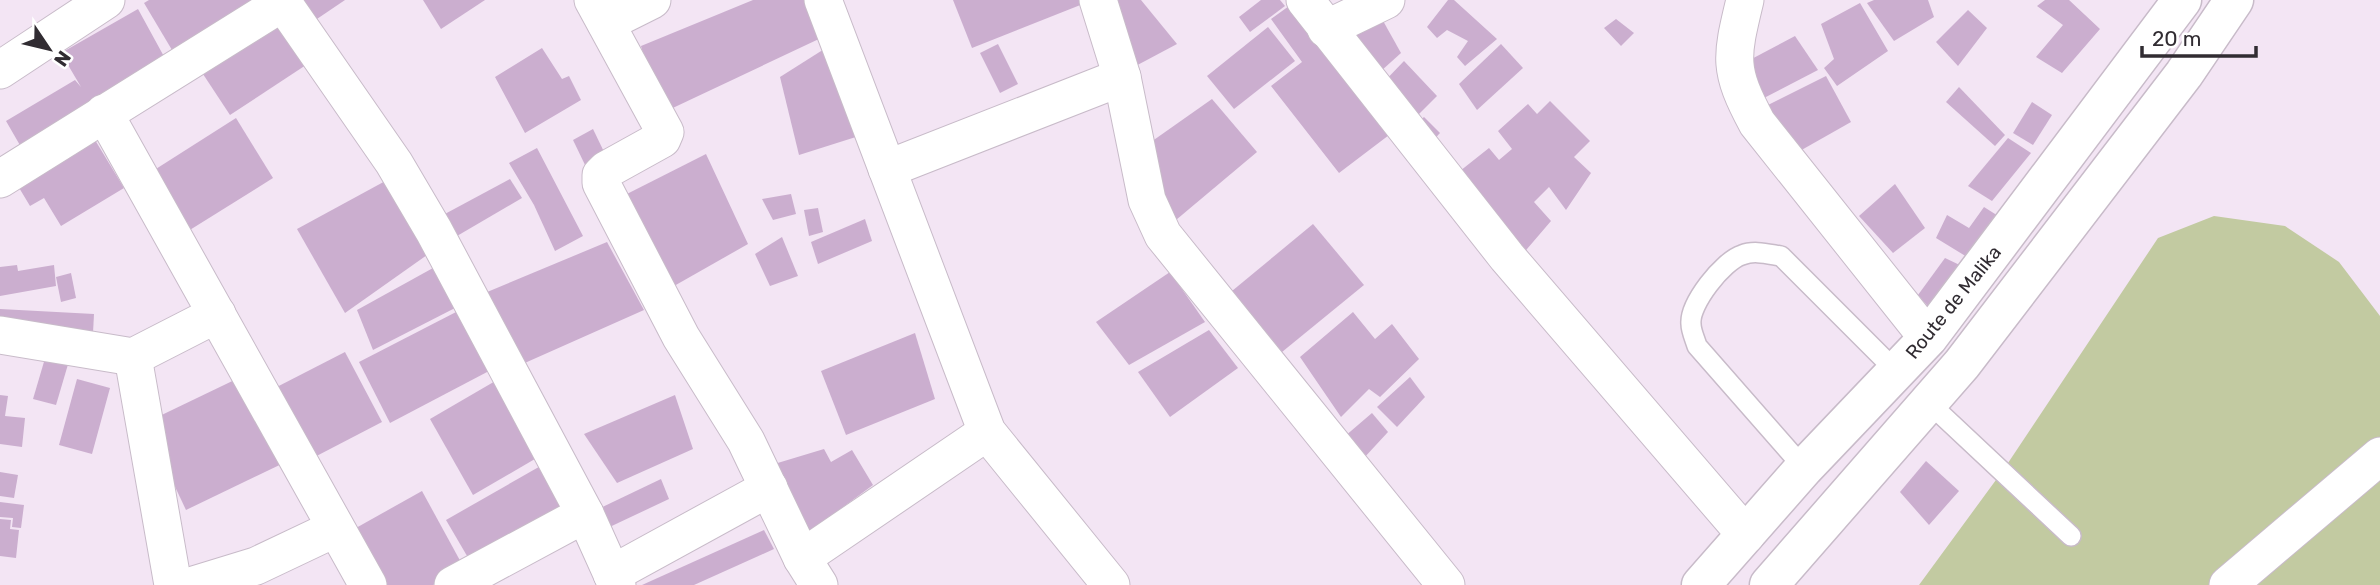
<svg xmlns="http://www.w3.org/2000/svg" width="2380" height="585" font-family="Rubik,sans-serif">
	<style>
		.green { fill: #c2caa1 }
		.building { fill: #cbaecf }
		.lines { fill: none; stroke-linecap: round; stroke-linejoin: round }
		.service-casing { stroke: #c8bbc9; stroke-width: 22 }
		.minor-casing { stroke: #c8bbc9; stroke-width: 39 }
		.secondary-casing { stroke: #c8bbc9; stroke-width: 41 }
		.service { stroke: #fff; stroke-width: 19 }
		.minor { stroke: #fff; stroke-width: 37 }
		.secondary { stroke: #fff; stroke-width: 38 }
		.labels { text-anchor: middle; stroke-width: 7; stroke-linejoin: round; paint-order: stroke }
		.street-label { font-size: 19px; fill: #312c32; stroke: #fff }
	</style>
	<rect width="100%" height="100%" fill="#f3e5f4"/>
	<path class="green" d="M2214,216l71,10 54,36 41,54v269h-461l85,-116 154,-231z"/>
	<g class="building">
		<path d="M149,0h108l-85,50 -28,-47z"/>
		<path d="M293,0h52l-34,23z"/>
		<path d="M423,0h62l-44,29z"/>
		<path d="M753,0h58l10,38 -161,76 -19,-68z"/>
		<path d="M953,0h140l-121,48z"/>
		<path d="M1109,0h32l36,44 -47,25z"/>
		<path d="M1261,0h19l5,6 -35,26 -11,-15z"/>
		<path d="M1448,0h6l43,39 -32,27 -8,-9 11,-16 -21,-11 -10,8 -10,-11z"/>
		<path d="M1874,0h54l6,17 -40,24 -27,-38z"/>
		<path d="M2045,0h24l31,29 -38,44 -26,-16 27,-32 -26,-19z"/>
		<path d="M1296,1l97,131 -54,41 -68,-87 31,-24 -31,-43z"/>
		<path d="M1860,3l28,48 -51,35 -13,-18 10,-9 -13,-35z"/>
		<path d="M138,9l29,53 -146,85 -15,-26 69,-41 6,7 -20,-34z"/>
		<path d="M1968,10l19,18 -29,38 -22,-24z"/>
		<path d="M275,18l31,47 -76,50 -31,-47z"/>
		<path d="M1382,19l19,34 -30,27 -23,-43z"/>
		<path d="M1616,19l18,14 -13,13 -17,-18z"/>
		<path d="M1268,27l27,34 -61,48 -27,-33z"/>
		<path d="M1795,36l23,34 -54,28 -20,-35z"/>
		<path d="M998,44l20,40 -18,9 -20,-40z"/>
		<path d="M1501,44l22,24 -46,42 -18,-26z"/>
		<path d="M829,46l30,90 -60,19 -19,-78z"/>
		<path d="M542,48l20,31 7,-3 12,24 -56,33 -30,-56z"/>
		<path d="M1404,61l33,35 -24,24 -33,-34z"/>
		<path d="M1826,76l25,46 -53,30 -32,-46z"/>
		<path d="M1959,87l46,48 -10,11 -49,-44z"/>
		<path d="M1212,99l45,53 -87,73 -29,-76z"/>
		<path d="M1550,101l40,40 -16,16 17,16 -25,37 -17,-23 -15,15 17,19 -30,35 -61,-85 29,-23 10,12 13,-11 -14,-18 30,-27 9,10z"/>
		<path d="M2032,102l20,13 -19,30 -20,-12z"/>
		<path d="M1424,117l16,16 -12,13 -14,-20z"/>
		<path d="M236,118l37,60 -88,55 -37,-59z"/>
		<path d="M593,129l13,27 -19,13 -14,-29z"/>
		<path d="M92,135l32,53 -63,38 -17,-28 -14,8 -15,-25z"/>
		<path d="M2008,138l23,15 -39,48 -24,-15z"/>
		<path d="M537,148l46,88 -28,15 -21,-46 -25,-42z"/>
		<path d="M706,154l42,90 -81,46 -50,-91z"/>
		<path d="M389,179l38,76 -82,58 -48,-84z"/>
		<path d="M510,179l12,19 -65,38 -14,-21z"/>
		<path d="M1895,184l30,44 -32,25 -34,-37z"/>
		<path d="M791,194l5,20 -23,6 -11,-21z"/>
		<path d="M1984,207l19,12 -31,41 -36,-22 11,-23 22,13z"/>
		<path d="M818,208l5,24 -14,4 -5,-26z"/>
		<path d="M865,219l7,22 -54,23 -7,-22z"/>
		<path d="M1313,224l51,61 -82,67 -50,-61z"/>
		<path d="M782,237l16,39 -28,10 -15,-32z"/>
		<path d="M607,242l37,68 -126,56 -38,-71z"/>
		<path d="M1945,258l21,10 -34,43 -14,-16z"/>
		<path d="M17,265l1,6 36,-6 2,21 -56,10v-29z"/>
		<path d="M433,268l22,40 -82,42 -16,-40z"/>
		<path d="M1170,272l35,50 -76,43 -33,-43z"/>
		<path d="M71,273l5,25 -15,4 -5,-25z"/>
		<path d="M0,309l94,5 -1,19 -93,-5z"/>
		<path d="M458,311l31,60 -99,52 -31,-61z"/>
		<path d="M1353,312l22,27 17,-15 27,35 -39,38 -11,-8 -28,28 -41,-60z"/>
		<path d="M1209,330l29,38 -68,49 -32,-45z"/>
		<path d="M915,333l20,66 -89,36 -25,-64z"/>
		<path d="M345,352l37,70 -77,40 -36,-71z"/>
		<path d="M46,355l23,6 -13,44 -23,-6z"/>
		<path d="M249,373l41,87 -104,50 -41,-87z"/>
		<path d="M1410,377l15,20 -28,30 -20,-20z"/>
		<path d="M77,379l33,9 -18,66 -33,-9z"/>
		<path d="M497,380l43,76 -67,39 -43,-76z"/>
		<path d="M0,395l8,1 -3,20 20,2 -3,29 -22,-3z"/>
		<path d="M675,395l18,54 -76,34 -33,-49z"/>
		<path d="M1372,413l16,19 -25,27 -19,-22z"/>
		<path d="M824,449l7,13 21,-12 21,35 -72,53 -30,-73z"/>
		<path d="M1926,461l33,30 -30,34 -29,-33z"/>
		<path d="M544,464l27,48 -101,49 -24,-41z"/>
		<path d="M0,472l18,3 -4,23 -14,-2z"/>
		<path d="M661,479l8,20 -70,33 -7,-20z"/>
		<path d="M422,491l41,75 -30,19h-58l-28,-52z"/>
		<path d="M0,502l24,3 -3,23 -9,-1 1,-9 -13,-1z"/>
		<path d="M0,519l11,1 -1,9 9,1 -3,28 -16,-2z"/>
		<path d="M764,530l10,19 -80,36h-52z"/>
	</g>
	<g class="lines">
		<defs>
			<g id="service">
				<path d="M1928,402l143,134"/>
				<path d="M1804,468l-107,-122c-2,-7 -6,-15 -6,-22 -2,-20 32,-63 51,-69 12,-5 26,-1 39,1l115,115"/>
			</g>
			<g id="minor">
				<path d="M281,0l113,163 40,68 151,283 32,71"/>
				<path d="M593,0l72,132 -3,7 -56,31 -5,5v8l80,154 65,104 56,117 17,27"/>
				<path d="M823,0l164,432 124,153"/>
				<path d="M1098,0l24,77 25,123 16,35 283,350"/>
				<path d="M1305,0l202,257 239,278"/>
				<path d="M1745,0c-14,58 -17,69 12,123l171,215"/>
				<path d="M606,23l46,-23"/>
				<path d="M1326,29l60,-29"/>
				<path d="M0,70l106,-70"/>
				<path d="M104,113l264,472"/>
				<path d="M887,169l235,-92"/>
				<path d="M0,179l282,-176"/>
				<path d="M0,335l133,22 84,-43"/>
				<path d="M133,357l40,228"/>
				<path d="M802,558l185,-126"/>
				<path d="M612,574l157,-86"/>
				<path d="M194,585l62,-19 78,-37"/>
				<path d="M453,585l132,-71"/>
				<path d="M2228,585l152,-129"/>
			</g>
			<g id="secondary">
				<path d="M1701,585l103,-117 124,-130 254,-338"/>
				<path d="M1769,585l193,-221 222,-290 50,-74"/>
			</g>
		</defs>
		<use href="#service" class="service-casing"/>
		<use href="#minor" class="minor-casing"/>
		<use href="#secondary" class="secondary-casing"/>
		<use href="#service" class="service"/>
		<use href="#minor" class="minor"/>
		<use href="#secondary" class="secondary"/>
	</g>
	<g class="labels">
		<g class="street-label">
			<text transform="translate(1953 302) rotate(-51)" y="7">Route de Malika</text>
		</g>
	</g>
	<g transform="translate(49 49) rotate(125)" stroke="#ffffff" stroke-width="5" paint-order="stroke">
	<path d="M0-5L12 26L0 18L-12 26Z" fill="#312c32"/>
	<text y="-10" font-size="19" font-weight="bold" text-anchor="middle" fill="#312c32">N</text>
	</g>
	<path d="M2142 46v10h114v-10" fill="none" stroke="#312c32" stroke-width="3.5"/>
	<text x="2152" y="46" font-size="21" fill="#312c32" stroke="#ffffff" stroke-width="5" paint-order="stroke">20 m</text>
</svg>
